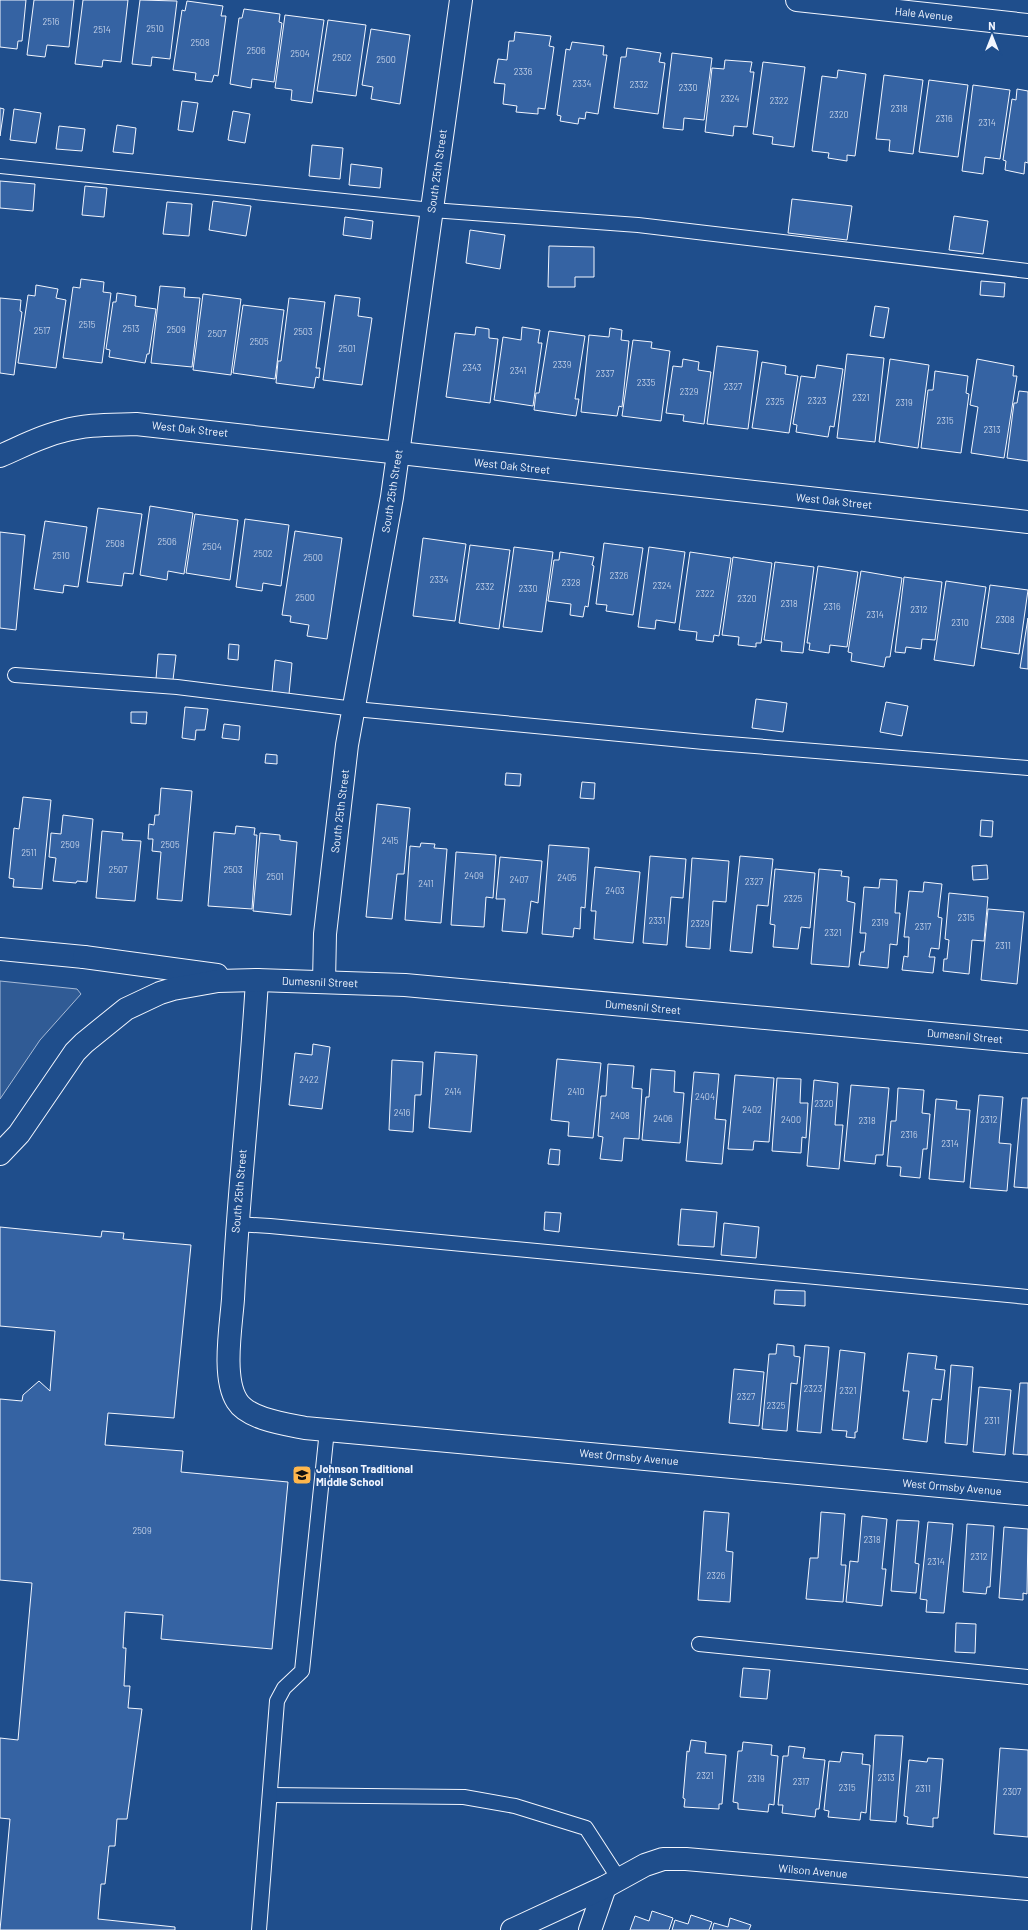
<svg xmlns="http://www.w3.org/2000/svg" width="1028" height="1930" font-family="Barlow,sans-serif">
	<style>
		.built { fill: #305b95; stroke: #a8bbd7 }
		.building { fill: #3563a3; stroke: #f2f6ff }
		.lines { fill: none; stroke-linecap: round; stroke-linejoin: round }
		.service-casing { stroke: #f2f6ff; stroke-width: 16 }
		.minor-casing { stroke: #f2f6ff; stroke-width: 24 }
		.tertiary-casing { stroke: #f2f6ff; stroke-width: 24 }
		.secondary-casing { stroke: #f2f6ff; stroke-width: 24 }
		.service { stroke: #1f4e8c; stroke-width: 14 }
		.minor { stroke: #1f4e8c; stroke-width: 22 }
		.tertiary { stroke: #1f4e8c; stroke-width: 22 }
		.secondary { stroke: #1f4e8c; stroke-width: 22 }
		.labels { text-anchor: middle; stroke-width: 3; stroke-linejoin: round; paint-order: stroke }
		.number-label { font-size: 9px; fill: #c3d1e8 }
		.street-label { font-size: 11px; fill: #f2f6ff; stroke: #1f4e8c }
		.poi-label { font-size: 11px; font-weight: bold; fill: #f2f6ff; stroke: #1f4e8c; text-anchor: start }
	</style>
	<rect width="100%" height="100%" fill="#1f4e8c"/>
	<path class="built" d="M0,981l77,8 4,5 -41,46 -40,59z"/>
	<g class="building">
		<path d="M0,0h26l-4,41h-4l-1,8 -17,-2z"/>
		<path d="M34,0h40l-5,47 -22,-2 -2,12 -18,-2z"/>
		<path d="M83,0h45l-7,62 -18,-2 -1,7 -27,-3z"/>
		<path d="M140,0l37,1 -7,58 -18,-2 -1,9 -19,-2z"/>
		<path d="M187,1l36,5 -2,10h5l-8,60 -4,-1 -2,7 -17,-2 1,-7 -23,-3 9,-60 3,1z"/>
		<path d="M244,9l36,5 -1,8 3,1 -8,59 -22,-3 -1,9 -21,-4 9,-66h3z"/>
		<path d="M285,15l39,5 -12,83 -21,-3 1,-10 -17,-2z"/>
		<path d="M328,20l38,5 -10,71 -39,-5z"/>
		<path d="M371,29l39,6 -10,69 -29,-5 2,-12 -11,-2z"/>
		<path d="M515,32l36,4 -2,10 5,1 -9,62 -7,-1v6l-22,-2 1,-6 -14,-2 2,-20 -11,-1 4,-24 9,1 2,-19h5z"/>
		<path d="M572,42l32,4 -1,9h4l-9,59 -12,-2 -1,7 -6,-1 -1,6 -18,-3 1,-5 -4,-1 9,-66 4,1z"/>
		<path d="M627,48l34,5 -2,9 6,1 -7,51 -44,-6 7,-51h5z"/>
		<path d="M672,53l40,5 -8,62 -20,-2 -1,12 -20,-2z"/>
		<path d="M725,60l27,2 -2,10h4l-7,55 -13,-1 -1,10 -28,-4 7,-64 12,1z"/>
		<path d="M763,62l42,5 -11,80 -22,-3 1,-7 -20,-3z"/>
		<path d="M838,70l28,4 -11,82 -8,-1v6l-19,-3 1,-5 -17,-2 10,-75 15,2z"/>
		<path d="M884,75l39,5 -10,74 -24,-3 1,-11 -14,-1z"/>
		<path d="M929,80l39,5 -10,72 -39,-5z"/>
		<path d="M973,85l37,5 -10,69 -15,-2 -2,17 -21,-3z"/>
		<path d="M1017,89l11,2v72l-3,-1 -1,12 -19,-4 1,-9 -3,-1 9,-61 4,1z"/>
		<path d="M182,101l16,2 -5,29 -15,-2z"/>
		<path d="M0,108l4,1 -4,27z"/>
		<path d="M14,109l27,4 -5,30 -26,-3z"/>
		<path d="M233,111l17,3 -5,29 -17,-3z"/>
		<path d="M117,125l19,3 -3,26 -20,-2z"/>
		<path d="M59,126l26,3 -3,22 -26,-2z"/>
		<path d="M312,145l31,3 -3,31 -31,-3z"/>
		<path d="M351,164l31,4 -2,20 -31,-3z"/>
		<path d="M0,181l35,3 -2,27 -33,-3z"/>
		<path d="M85,186l22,2 -3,29 -22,-2z"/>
		<path d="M792,199l60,7 -5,34 -59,-7z"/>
		<path d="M213,201l38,5 -5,30 -37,-6z"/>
		<path d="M167,202l25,2 -3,32 -26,-2z"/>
		<path d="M954,216l34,5 -5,33 -34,-4z"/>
		<path d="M345,217l28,4 -2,18 -28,-4z"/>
		<path d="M470,230l35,5 -5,34 -34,-6z"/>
		<path d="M549,246l45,1v30h-19v10h-27z"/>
		<path d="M81,279l23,3 -1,10 8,1 -9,70 -39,-5 10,-71 7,1z"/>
		<path d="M981,281l24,2 -1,14 -24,-2z"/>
		<path d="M36,285l22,4 -2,9 10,2 -10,68 -38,-5 10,-68 7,1z"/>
		<path d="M160,286l25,2 -1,9 16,1 -8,69 -41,-4z"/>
		<path d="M117,293l19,3 -1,10 21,3 -7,45h-2l-2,9 -36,-6 1,-7 -4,-1 7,-47h3z"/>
		<path d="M203,294l38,5 -10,76 -38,-5z"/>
		<path d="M335,295l25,3 -2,18 14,2 -10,67 -39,-5z"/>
		<path d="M0,298l21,2 -1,11 2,1 -8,63 -14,-2z"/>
		<path d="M289,298l36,4 -9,66h4l-1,10 -3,-1 -2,11 -38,-5 2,-22h3z"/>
		<path d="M243,305l41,5 -9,69 -42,-6z"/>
		<path d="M875,306l14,2 -5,30 -14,-2z"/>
		<path d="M476,327l13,2v9l9,1 -8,64 -44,-6 9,-64 20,2z"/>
		<path d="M522,327l18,3 -2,13h4l-9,63 -39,-6 9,-63 18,3z"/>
		<path d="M610,328l12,2 -1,10 8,1 -7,66 -3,-1 -2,10 -36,-4 8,-77 20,2z"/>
		<path d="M549,331l36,5 -10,63h4l-3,17 -42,-6 2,-17h3z"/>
		<path d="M633,340l19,2 -1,6 19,3 -9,70 -39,-5z"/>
		<path d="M717,346l41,5 -10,78 -41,-5z"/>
		<path d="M847,354l37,4 -9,84 -38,-4z"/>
		<path d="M683,359l16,3 -1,8 13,2 -7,52 -21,-3 1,-6 -18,-2 7,-47 9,1z"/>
		<path d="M890,359l39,6 -11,83 -39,-6z"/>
		<path d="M977,359l37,7 -1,10h4l-13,82 -33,-5 7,-46 -8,-2z"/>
		<path d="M762,362l24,4 -1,8 13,2 -9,57 -37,-5z"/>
		<path d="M817,365l26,4 -9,58 -4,-1 -2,11 -32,-5 1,-7 -4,-1 8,-48 14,2z"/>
		<path d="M935,371l33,5 -2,17 3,1 -8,59 -40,-5 7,-58h5z"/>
		<path d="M1019,391l9,1v69l-21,-3 7,-55h3z"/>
		<path d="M150,506l43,7 -9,61 -16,-3 -1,9 -27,-5z"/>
		<path d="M98,508l44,6 -9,60 -9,-1 -2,13 -35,-4z"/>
		<path d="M195,514l43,6 -8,60 -44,-7z"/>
		<path d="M245,519l44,6 -8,61 -18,-3 -1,8 -26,-4z"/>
		<path d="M45,521l42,6 -9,60 -14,-2 -1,8 -29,-4z"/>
		<path d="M295,531l47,7 -15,101 -20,-3 2,-11 -19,-3 1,-6 -9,-1z"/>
		<path d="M0,532l25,3 -9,95 -16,-2z"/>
		<path d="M423,538l43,6 -11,77 -42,-5z"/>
		<path d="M604,543l39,5 -10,67 -27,-4 1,-6 -11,-1z"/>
		<path d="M470,545l40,5 -11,79 -40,-6z"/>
		<path d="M514,547l39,5 -11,80 -39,-5z"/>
		<path d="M649,547l36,5 -10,71 -19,-3 -1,9 -17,-2z"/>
		<path d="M560,552l34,5 -2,8 2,1 -6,41 -3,-1 -2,11 -13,-2 1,-11 -23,-3 6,-41h5z"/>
		<path d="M690,552l41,6 -12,78 -5,-1 -1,7 -17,-2 1,-8 -18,-2z"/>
		<path d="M733,557l39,6 -11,80h-5v4l-18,-2 1,-8 -17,-2z"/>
		<path d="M775,562l39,5 -11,86 -22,-2 1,-9 -18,-2z"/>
		<path d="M818,566l40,6 -11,75 -17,-2 -1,8 -20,-3 1,-7h-3z"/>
		<path d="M861,571l41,7 -12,79h-4l-2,10 -33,-6 1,-8 -4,-1z"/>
		<path d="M904,577l38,5 -7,58 -13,-1 -1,10 -15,-2 -1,6 -10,-1z"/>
		<path d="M946,581l40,6 -12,79 -40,-6z"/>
		<path d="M990,585l38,5 -9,64 -38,-6z"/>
		<path d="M1028,618v51l-8,-1z"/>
		<path d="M229,644l10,1 -1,15 -10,-1z"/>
		<path d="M158,654l18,1 -3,25 -17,-1z"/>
		<path d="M275,660l17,3 -3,31 -17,-2z"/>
		<path d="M756,699l31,4 -4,29 -31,-4z"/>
		<path d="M886,702l22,4 -6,30 -22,-4z"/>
		<path d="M185,707l23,2 -3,21h-9l-1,10 -13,-2z"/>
		<path d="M131,712h16l-1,12 -15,-1z"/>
		<path d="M224,724l16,2 -1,14 -17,-2z"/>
		<path d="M266,754l11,1v9l-12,-1z"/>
		<path d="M506,773l15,1 -1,12 -15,-1z"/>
		<path d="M582,782l13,1 -1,16 -14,-1z"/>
		<path d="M161,788l31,3 -10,110 -25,-2 4,-47 -9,-1 1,-12h-5l1,-15 5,1 1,-10h4z"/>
		<path d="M23,797l28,3 -9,89 -29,-2 1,-8 -5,-1 5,-50 5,1z"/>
		<path d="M377,804l33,4 -6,66h-7l-5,45 -26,-2z"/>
		<path d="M63,815l30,4 -6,63 -10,-1 -1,2 -23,-2 3,-23 -7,-1 2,-24 10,1z"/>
		<path d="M981,820l12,1 -1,16 -12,-1z"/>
		<path d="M236,826l19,2 -1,7h3l-5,74 -44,-3 6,-74 21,2z"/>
		<path d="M102,831l21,2 -1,7 19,1 -6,60 -39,-3z"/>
		<path d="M260,833l20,2v5l17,2 -6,73 -38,-4z"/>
		<path d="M421,843l14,1 -1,4 13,1 -6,74 -36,-3 5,-74 10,1z"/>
		<path d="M549,845l40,3 -4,60 -4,-1 -1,22 -6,-1 -1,9 -31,-3z"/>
		<path d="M456,852l40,3 -3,43 -7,-1 -2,30 -33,-2z"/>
		<path d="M650,856l36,3 -3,39 -12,-1 -4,48 -24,-2z"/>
		<path d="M740,856l33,3 -5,47 -11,-1 -5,48 -22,-2z"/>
		<path d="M500,857l42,4 -4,42 -7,-2 -4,32 -25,-2 3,-32h-9z"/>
		<path d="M692,858l37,3 -3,41 -13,-1 -3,48 -24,-2z"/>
		<path d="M987,865l1,14 -15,1 -1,-14z"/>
		<path d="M595,867l45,5 -7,71 -39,-4 2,-28h-5z"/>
		<path d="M775,869l40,4 -5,55 -9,-1 -3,22 -25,-2 2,-22 -5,-1z"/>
		<path d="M819,869l23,2 -1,5 8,1 -2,24 8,2 -6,64 -38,-3z"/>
		<path d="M880,879l17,1 -2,33h5l-3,32 -7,-1 -2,24 -29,-3 2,-13h3l2,-19h-6l4,-46 15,1z"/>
		<path d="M924,882l18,2 -4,33 4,1 -3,31 -8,-1 -2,9h6l-2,16 -31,-3 2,-14 4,1 1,-20h-5l5,-46 14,1z"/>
		<path d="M949,893l39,4 -4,44 -12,-1 -3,34 -26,-3 1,-12h3l2,-19 -4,-1z"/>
		<path d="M988,909l36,3 -7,72 -36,-4z"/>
		<path d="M313,1044l17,3 -8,62 -33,-4 6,-52 17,2z"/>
		<path d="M435,1052l42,3 -6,77 -42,-4z"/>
		<path d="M557,1059l44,4 -8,75 -25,-2 1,-14 -18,-2z"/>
		<path d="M392,1060l31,2 -2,33h-6l-2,37 -24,-2z"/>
		<path d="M608,1064l26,2 -2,22 10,1 -3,50 -15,-1 -2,23 -22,-2 3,-22 -5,-1 3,-40h5z"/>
		<path d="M651,1069l24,2 -1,21 10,1 -4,50 -38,-3 4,-43h3z"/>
		<path d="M694,1072l25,2 -4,45 11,1 -4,44 -36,-3z"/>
		<path d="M735,1075l39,3 -5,64 -15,-1 -1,9 -25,-1z"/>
		<path d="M777,1078l24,1 -1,24h8l-2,35 -4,-1 -1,16 -29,-2z"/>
		<path d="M814,1080l24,3 -3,42h8l-4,44 -32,-3z"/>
		<path d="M851,1085l38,3 -6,67h-7l-1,9 -31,-3z"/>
		<path d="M898,1088l26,2 -2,23 8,1 -3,35h-4l-3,29 -20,-2 1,-9 -14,-1 4,-45h5z"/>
		<path d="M979,1095l24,2 -4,46 12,1 -4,47 -37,-3z"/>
		<path d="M1022,1098h6v90l-14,-1z"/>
		<path d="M936,1099l21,2 -1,8 14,1 -6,72 -35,-3z"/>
		<path d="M550,1149l10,1 -1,15 -11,-1z"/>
		<path d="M681,1209l36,3 -3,35 -36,-2z"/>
		<path d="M545,1212l16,1 -2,19 -15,-2z"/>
		<path d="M724,1223l35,4 -3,31 -35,-3z"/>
		<path d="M0,1227l101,10 1,-6 22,2 -1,6 68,6 -17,173 -66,-5 -3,32 78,6 -2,21 107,10 -16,167 -111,-10 2,-24 -38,-3 -2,36h3l-2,38h6l-2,22 14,1 -15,110h-10l-2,27h-6l-4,38h-4l-3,35 77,8v3h-175l10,-111 -10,-1v-80l18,2 14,-157 -32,-3v-181l22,2 1,-6 16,-14 11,10 5,-60 -55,-5z"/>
		<path d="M775,1290l30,1v15l-31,-2z"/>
		<path d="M777,1344l17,2v10l6,1 -3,27 -6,-1 -4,48 -25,-2 7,-75h7z"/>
		<path d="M805,1345l24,2 -8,86 -24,-2z"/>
		<path d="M840,1350l25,3 -8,79h-2v6l-9,-1 1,-6 -15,-1z"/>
		<path d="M908,1353l29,3 -2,13 10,1 -4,30 -9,-1 -5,43 -24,-3 6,-48h-6z"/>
		<path d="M951,1365l22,2 -6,78 -22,-2z"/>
		<path d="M734,1369l30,3 -5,54 -30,-3z"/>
		<path d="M1020,1383h8v72l-15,-1z"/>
		<path d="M979,1387l32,3 -6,65 -32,-3z"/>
		<path d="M704,1511l25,2 -3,38 7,1 -3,50 -32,-2z"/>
		<path d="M821,1512l24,2 -4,51h5l-3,37 -37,-3 4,-41h8z"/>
		<path d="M862,1516l25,3 -5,50h4l-4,37 -36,-4 4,-41 8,1z"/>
		<path d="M897,1520l22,1 -4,42 4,1 -3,29 -25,-2z"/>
		<path d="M928,1522l25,2 -9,89 -18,-1 1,-12 -7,-1z"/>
		<path d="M967,1524l27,2 -4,61h-3l-1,7 -23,-2z"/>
		<path d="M1004,1527l24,2 -1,65 -4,-1v7l-24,-2z"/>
		<path d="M956,1623l20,1 -1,29 -20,-1z"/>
		<path d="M743,1668l27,2 -3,29 -27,-2z"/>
		<path d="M875,1735l28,1 -7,86 -26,-2z"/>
		<path d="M691,1740l15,2 -1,11 21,2 -4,49h-3v5l-35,-2 1,-8 -2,-1 4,-47 2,1z"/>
		<path d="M743,1742l29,3 -1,10 7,1 -4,49 -5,-1 -1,8 -30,-3v-6l-5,-1 5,-51h4z"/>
		<path d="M789,1746l16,2 -2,10 22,2 -6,49h-3l-1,8 -33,-4 1,-8h-5l5,-49h5z"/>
		<path d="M1000,1748l28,2v87l-34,-3z"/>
		<path d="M842,1752l21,2 -1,10 8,1 -4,48 -5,-1 -1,8 -32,-3 1,-6 -5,-1 5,-49 11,1z"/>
		<path d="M928,1758l15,1 -5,59h-5v9l-26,-3 1,-7 -4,-1 5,-56 18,2z"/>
		<path d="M652,1911l21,7 -4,12h-39l5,-14 14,5z"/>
		<path d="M691,1915l21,7 -3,8h-37l3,-10 13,4z"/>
		<path d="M730,1918l21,7 -2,5h-37l2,-7 14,4z"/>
	</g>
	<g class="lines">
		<defs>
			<g id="service">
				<path d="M0,166l432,44 206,15 390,46"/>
				<path d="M15,675l162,12 178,22 349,33 324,26"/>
				<path d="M236,1224l34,2 758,71"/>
				<path d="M699,1644l329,33"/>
				<path d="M270,1795l194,2 51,9 71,22 33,51"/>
				<path d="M259,1930l18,-229 7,-13 18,-17 25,-241"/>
			</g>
			<g id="minor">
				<path d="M797,0l231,25"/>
				<path d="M0,949l84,8"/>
				<path d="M257,980c-6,106 -19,213 -24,319 -2,27 -11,79 4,102 11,18 48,23 68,27l723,66"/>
				<path d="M324,982l1,-48 22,-189 45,-248 69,-497"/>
				<path d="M590,1930l15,-43"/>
			</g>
			<path id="tertiary" d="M512,1930l93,-43 40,-22 18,-6h23l342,30"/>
			<g id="secondary">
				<path d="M0,456c21,-9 41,-20 63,-25 24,-7 49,-6 73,-7l892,98"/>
				<path d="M84,957l133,18"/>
				<path d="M0,1154l19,-20 56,-82 9,-9 42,-34 34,-16 13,-4 45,-8 39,-1 148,5 623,57"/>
			</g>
		</defs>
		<use href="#service" class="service-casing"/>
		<use href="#minor" class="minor-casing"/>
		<use href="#tertiary" class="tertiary-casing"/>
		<use href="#secondary" class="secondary-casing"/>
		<use href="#service" class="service"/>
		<use href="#minor" class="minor"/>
		<use href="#tertiary" class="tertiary"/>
		<use href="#secondary" class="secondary"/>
	</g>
	<defs>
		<symbol id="school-square" viewBox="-11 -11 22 22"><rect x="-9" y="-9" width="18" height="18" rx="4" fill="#ffb74d" stroke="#1f4e8c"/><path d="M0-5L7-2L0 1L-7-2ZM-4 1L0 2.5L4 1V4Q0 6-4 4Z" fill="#111"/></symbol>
	</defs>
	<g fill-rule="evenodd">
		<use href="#school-square" x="291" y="1464" width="22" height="22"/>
	</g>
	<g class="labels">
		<g class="number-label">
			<text x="51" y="25">2516</text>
			<text x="155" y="32">2510</text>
			<text x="102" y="33">2514</text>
			<text x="200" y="46">2508</text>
			<text x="256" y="54">2506</text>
			<text x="300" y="57">2504</text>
			<text x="342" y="61">2502</text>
			<text x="386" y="63">2500</text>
			<text x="523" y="75">2336</text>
			<text x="582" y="87">2334</text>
			<text x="639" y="88">2332</text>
			<text x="688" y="91">2330</text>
			<text x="730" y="102">2324</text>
			<text x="779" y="104">2322</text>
			<text x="899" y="112">2318</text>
			<text x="839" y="118">2320</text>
			<text x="944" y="122">2316</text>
			<text x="987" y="126">2314</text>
			<text x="87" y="328">2515</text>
			<text x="131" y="332">2513</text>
			<text x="176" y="333">2509</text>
			<text x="42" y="334">2517</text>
			<text x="303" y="335">2503</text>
			<text x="217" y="337">2507</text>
			<text x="259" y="345">2505</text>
			<text x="347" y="352">2501</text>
			<text x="562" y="368">2339</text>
			<text x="472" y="371">2343</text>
			<text x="518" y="374">2341</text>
			<text x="605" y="377">2337</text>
			<text x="646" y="386">2335</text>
			<text x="733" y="390">2327</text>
			<text x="689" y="395">2329</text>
			<text x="861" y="401">2321</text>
			<text x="817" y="404">2323</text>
			<text x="775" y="405">2325</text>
			<text x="904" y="406">2319</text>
			<text x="945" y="424">2315</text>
			<text x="992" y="433">2313</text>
			<text x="167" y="545">2506</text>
			<text x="115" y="547">2508</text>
			<text x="212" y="550">2504</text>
			<text x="263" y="557">2502</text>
			<text x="61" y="559">2510</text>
			<text x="313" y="561">2500</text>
			<text x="619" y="579">2326</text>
			<text x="439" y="583">2334</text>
			<text x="571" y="586">2328</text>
			<text x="662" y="589">2324</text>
			<text x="485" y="590">2332</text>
			<text x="528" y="592">2330</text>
			<text x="705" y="597">2322</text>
			<text x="305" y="601">2500</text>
			<text x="747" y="602">2320</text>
			<text x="789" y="607">2318</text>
			<text x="832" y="610">2316</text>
			<text x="919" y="613">2312</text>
			<text x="875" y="618">2314</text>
			<text x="1005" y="623">2308</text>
			<text x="960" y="626">2310</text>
			<text x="390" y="844">2415</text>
			<text x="70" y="848">2509</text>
			<text x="170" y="848">2505</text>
			<text x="29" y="856">2511</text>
			<text x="118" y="873">2507</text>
			<text x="233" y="873">2503</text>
			<text x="474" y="879">2409</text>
			<text x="275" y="880">2501</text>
			<text x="567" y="881">2405</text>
			<text x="519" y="883">2407</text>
			<text x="754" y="885">2327</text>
			<text x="426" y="887">2411</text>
			<text x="615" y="894">2403</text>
			<text x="793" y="902">2325</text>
			<text x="966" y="921">2315</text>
			<text x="657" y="924">2331</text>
			<text x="880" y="926">2319</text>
			<text x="700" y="927">2329</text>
			<text x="923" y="930">2317</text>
			<text x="833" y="936">2321</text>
			<text x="1003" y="949">2311</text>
			<text x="309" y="1083">2422</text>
			<text x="453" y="1095">2414</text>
			<text x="576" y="1095">2410</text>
			<text x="705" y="1100">2404</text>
			<text x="824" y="1107">2320</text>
			<text x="752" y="1113">2402</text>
			<text x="402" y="1116">2416</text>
			<text x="620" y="1119">2408</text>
			<text x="663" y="1122">2406</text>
			<text x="791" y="1123">2400</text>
			<text x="989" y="1123">2312</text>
			<text x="867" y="1124">2318</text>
			<text x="909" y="1138">2316</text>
			<text x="950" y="1147">2314</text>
			<text x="813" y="1392">2323</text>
			<text x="848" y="1394">2321</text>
			<text x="746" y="1400">2327</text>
			<text x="776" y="1409">2325</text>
			<text x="992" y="1424">2311</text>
			<text x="142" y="1534">2509</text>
			<text x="872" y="1543">2318</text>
			<text x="979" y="1560">2312</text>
			<text x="936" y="1565">2314</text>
			<text x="716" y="1579">2326</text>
			<text x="705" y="1779">2321</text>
			<text x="886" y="1781">2313</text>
			<text x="756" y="1782">2319</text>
			<text x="801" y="1785">2317</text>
			<text x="847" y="1791">2315</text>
			<text x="923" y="1792">2311</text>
			<text x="1012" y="1795">2307</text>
		</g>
		<g class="street-label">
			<text transform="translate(924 14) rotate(6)" y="4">Hale Avenue</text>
			<text transform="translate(437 171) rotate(-82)" y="4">South 25th Street</text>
			<text transform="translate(190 429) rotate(6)" y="4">West Oak Street</text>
			<text transform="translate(512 466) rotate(6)" y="4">West Oak Street</text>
			<text transform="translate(392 491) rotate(-81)" y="4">South 25th Street</text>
			<text transform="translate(834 501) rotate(6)" y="4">West Oak Street</text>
			<text transform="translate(340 811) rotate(-83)" y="4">South 25th Street</text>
			<text transform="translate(320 982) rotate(2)" y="4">Dumesnil Street</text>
			<text transform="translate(643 1007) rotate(5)" y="4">Dumesnil Street</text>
			<text transform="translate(965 1036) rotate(5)" y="4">Dumesnil Street</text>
			<text transform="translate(239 1191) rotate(-85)" y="4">South 25th Street</text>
			<text transform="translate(629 1457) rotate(5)" y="4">West Ormsby Avenue</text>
			<text transform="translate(952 1487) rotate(5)" y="4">West Ormsby Avenue</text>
			<text transform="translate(813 1871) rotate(5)" y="4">Wilson Avenue</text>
		</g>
		<g class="poi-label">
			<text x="316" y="1473">Johnson Traditional<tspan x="316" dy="13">Middle School</tspan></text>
		</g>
	</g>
	<g transform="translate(992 36)" stroke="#1f4e8c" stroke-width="3" paint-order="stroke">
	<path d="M0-3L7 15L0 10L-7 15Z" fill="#f2f6ff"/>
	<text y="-6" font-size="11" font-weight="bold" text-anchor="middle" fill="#f2f6ff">N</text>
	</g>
</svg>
